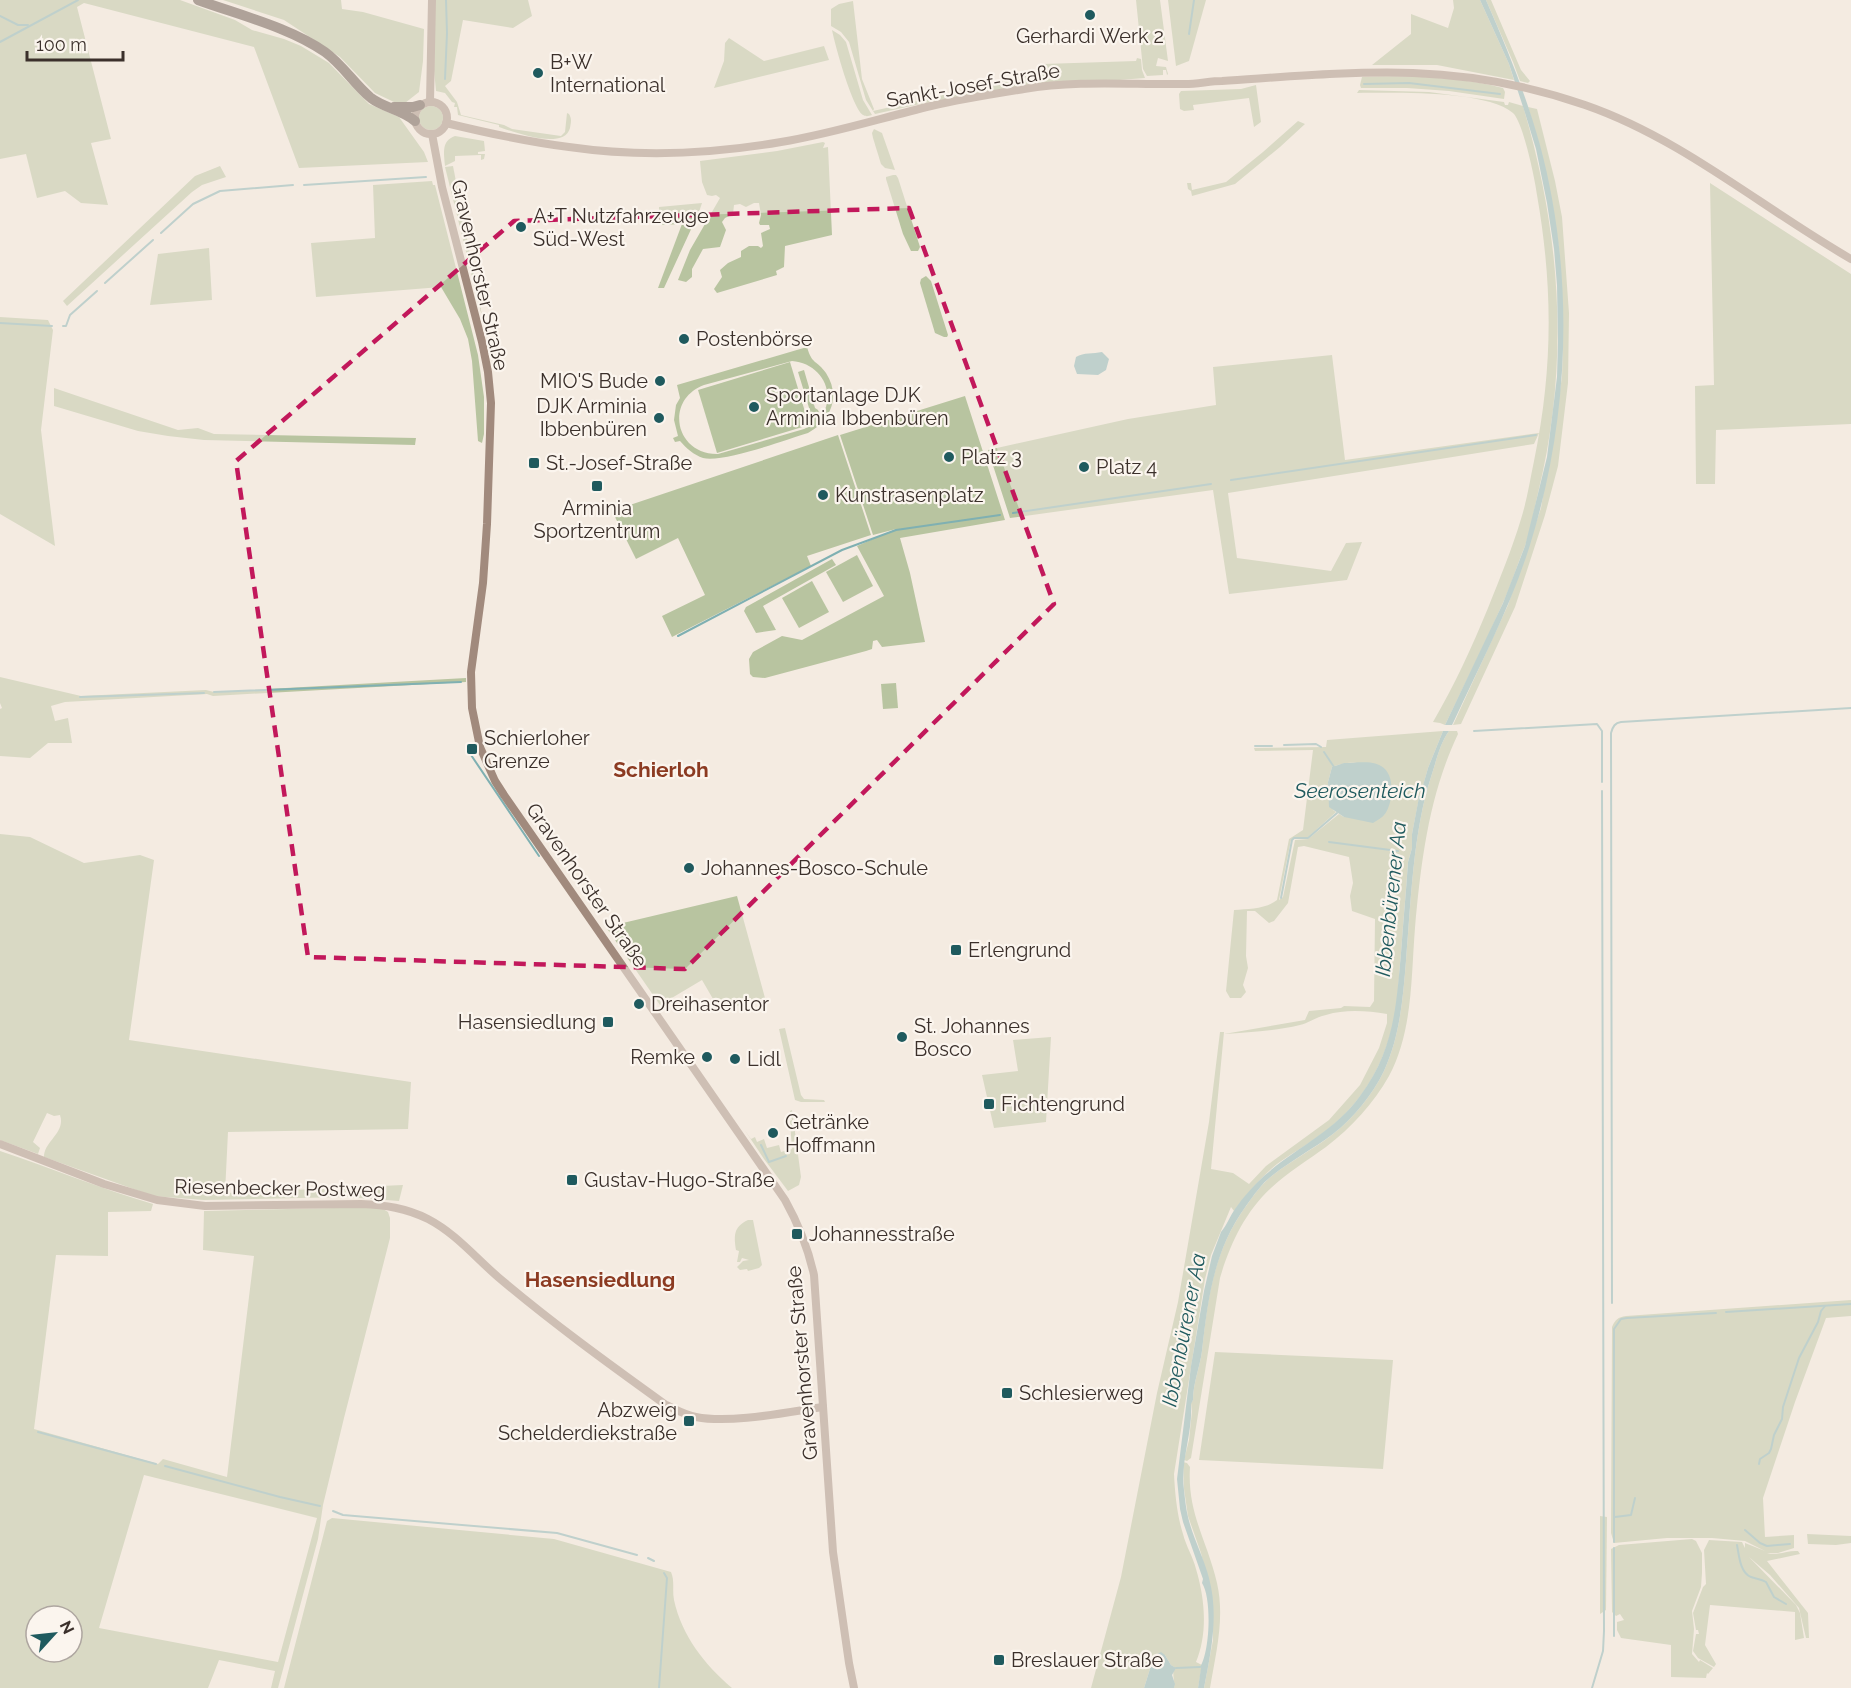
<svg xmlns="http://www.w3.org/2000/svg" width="1851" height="1688" font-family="Raleway,sans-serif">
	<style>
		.green { fill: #b8c4a0; fill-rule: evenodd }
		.water { fill: #7fb0b2 }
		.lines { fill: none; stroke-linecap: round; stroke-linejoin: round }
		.stream { stroke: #7fb0b2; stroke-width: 2 }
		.secondary { stroke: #a18a7d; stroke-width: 8 }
		.highway { stroke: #5c4a42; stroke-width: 10 }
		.marked { fill: none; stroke: #c2185b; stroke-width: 4.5; stroke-dasharray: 12 8; stroke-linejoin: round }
		.poi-dot { fill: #1f5a5e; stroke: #fbf5ee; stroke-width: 2 }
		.labels { text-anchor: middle; stroke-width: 4.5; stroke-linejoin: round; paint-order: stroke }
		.poi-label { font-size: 20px; fill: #3b302b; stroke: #fbf5ee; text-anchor: start }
		.street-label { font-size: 20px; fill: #3b302b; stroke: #fbf5ee }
		.neighbourhood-label { font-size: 21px; font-weight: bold; fill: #8c3b22; stroke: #fbf5ee }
		.water-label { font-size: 21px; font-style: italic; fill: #1f5a5e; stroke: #fbf5ee }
	</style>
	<rect width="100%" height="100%" fill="#f4ebe1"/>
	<g class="green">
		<path d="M0,0h180l55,20 17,10 32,9 17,7 28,17 40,41 30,13 25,35 4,10 -129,6 -45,-121 -170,-44 -7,4 34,132 -20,4 17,62 -27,-2 -16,-12 -28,7 -11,-44 -26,5z"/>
		<path d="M223,0h118l1,9 21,3 61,17 -1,32 -4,31 -14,11 -11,-1 -19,-9 -35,-36 -56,-37z"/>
		<path d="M435,0h93l4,16 -19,12 -50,-8 -12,61 -6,5 12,16 4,13 43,10 8,4 49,7 4,-4 2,-19 2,1c3,5 2,8 1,14 -6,23 -56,4 -71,-1v-2l-41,-10 -1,-8h-3l1,-4 -3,-1 -7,-9 -9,-2 -2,-21z"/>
		<path d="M1136,0h24l8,61 -10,-3 -2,8 10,1 2,7 -1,1 -1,-5h-3v5l-16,1 -4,-7z"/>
		<path d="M1168,0h38l-17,61 -13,5z"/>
		<path d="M1453,0h27l29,64 5,16 -77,-15h-65l39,-31v-20l37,14 6,-20z"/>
		<path d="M1486,0h5l30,70 9,11 -2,2 -8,-2 -7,-19z"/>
		<path d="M853,1l9,78 12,30 -1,2 -7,-11 -17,-58 -8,-10 -10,-6v-17l8,-5z"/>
		<path d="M832,30l8,5 6,7 17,58 9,15c-4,1 -5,2 -9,0 -11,-8 -28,-70 -31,-85z"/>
		<path d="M729,38l35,23 60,-15 5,14 -115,28 10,-27 1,-18z"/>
		<path d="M1137,58l4,1 1,11 3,8 -142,11 -83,15 -45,10 -2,-3 83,-19 78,-21 10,3 -1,-10 93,-3z"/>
		<path d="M1362,77c42,-2 100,0 141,11l2,4 -1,7 -55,-8 -42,-3h-46l-1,-3z"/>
		<path d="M1256,85l5,37 -7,5 -5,-29 -56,7 1,5 -10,1 -4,-2 -1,-15 2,-3 60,-2z"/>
		<path d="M1359,90l70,2 75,10 1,3h3l1,-3 14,4c38,128 47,257 15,387 -4,17 -7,36 -13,53 -8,19 -14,40 -23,59 -18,41 -38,80 -57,120l-5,-2 -7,-1c21,-36 39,-75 55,-114 12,-30 24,-59 33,-89 6,-19 9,-39 13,-58 19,-92 19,-174 3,-266 -2,-16 -14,-73 -24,-82 -27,-23 -120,-20 -156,-20z"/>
		<circle cx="431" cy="118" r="12"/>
		<path d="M1528,107l9,2 18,72 7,36 7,96 -1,70 -10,83 -13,49 -30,92 -54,117 -8,1 55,-120 33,-97 21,-131 1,-36 -4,-92 -7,-47 -12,-55z"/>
		<path d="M1298,121l7,3 -25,23 -45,37 -43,12 -1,-5 -3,-2 -1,-6h4l1,7 34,-8 37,-30z"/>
		<path d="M874,129l8,4 13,37 -10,-2 -4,-4 -8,-26 -1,-5z"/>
		<path d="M455,136l29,5 1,10 -7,1v2h7l-1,5 -3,1v-5l-26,1v5l-10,5c-1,-13 -4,-25 10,-30z"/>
		<path d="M823,142l2,1 -2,5 5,-1 4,88 -47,11 -1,21 -8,4 1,4 -60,18 -3,-4 8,-12 -2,-7 8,-7 13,-6v-6l8,-5h9l3,2 2,-2 -2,-13 9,-4 -1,-4h-9l-1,-2 2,-8 -2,-12h-5l-8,4 -6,-3 -6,1 -1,9 -8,4 -3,4 4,8 -6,17 -17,2 -11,20v8l-6,5 -8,-2 12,-30 30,-52 -4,-3 -4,1 -5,-1 -5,-13 -2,-21 77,-10z"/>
		<path d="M220,166l6,11 -24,8 -10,7 -125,114 -4,-5 132,-125z"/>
		<path d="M453,166l29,150 -37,-149z"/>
		<path d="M893,175h3l2,3 22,69 -2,4h-7l-8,-17 -17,-55v-2z"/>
		<path d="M432,181l1,4h2l43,170 6,42v37l-2,9 -4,-2 -6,-80 -4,-22 -8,-20 -19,-32 -125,10 -5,-54 64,-5 -2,-53z"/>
		<path d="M1710,183l141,91v150l-135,6 -1,54h-19l-1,-98 19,-1z"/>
		<path d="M702,203l-3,9 -35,76h-6l24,-64 -23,1v-18z"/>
		<path d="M209,248l3,52 -62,5 8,-51z"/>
		<path d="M926,276l5,5 17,54 -1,2h-3l-9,-4 -15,-50 1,-4z"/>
		<path d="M0,317l48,3 5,10 -12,100 14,116 -55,-32z"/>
		<path d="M807,347c5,18 10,13 19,26 15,23 5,48 -18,60 -23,7 -85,30 -105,25 -9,-3 -17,-10 -23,-17l-5,1 -2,-4 5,-2 -4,-16 2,-15 4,-7 -3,-13zM792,361c28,2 46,31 29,56l-3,-7 -3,-2 -11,-38 -6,2 16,52 -10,5 -86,25c-43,1 -54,-54 -14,-69z"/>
		<path d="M1332,355l13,105 194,-27 -5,11 -306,49 9,65 94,13 15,-28 16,-1 -15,38 -118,14 -16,-104 -203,28 -22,-68 140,-31 88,-14 -3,-38z"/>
		<path d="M790,362l19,63 -92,28 -19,-63z"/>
		<path d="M54,388l124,42 20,-2 16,6 202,4 -1,7 -211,-5 -36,-4 -30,-5 -84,-25z"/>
		<path d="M965,396l40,124 -105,18 10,35 15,69 -43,5 -5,-7 -4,1 -1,8 -6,2 -101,27 -12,-1 -3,-3 -1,-15 4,-7 29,-16 20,4 82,-44 -27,-50 39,-17 -23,6 -33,-100z"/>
		<path d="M838,435l33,100 -64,21 4,10 -139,71 -10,-21 43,-21 -27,-57 -42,21 -24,-48z"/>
		<path d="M857,555l16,31 -30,16 -17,-30z"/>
		<path d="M832,559l4,6 -73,41 13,24 -20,3 -12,-22 2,-4z"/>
		<path d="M812,581l17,31 -30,16 -17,-30z"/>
		<path d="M0,677l81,19 125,-6 8,2 252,-14v4l-253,14 -6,-2 -142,8 -14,4 4,15 13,-3 4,25h-24l-18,15 -30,-2v-47l2,-1 -2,-5z"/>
		<path d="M896,683l2,25 -15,1 -2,-25z"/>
		<path d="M1443,731l-15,37 -8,29 -28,-4 -2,-13c-22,-14 -30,-23 -58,-13l-4,15 5,28 3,2 -29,26 -12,-1 -4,3 -12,60 4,-3 12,-57 13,-1 31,-25 5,3 40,-2 8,-21 27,4 -7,36v14l-4,14c-2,30 -5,61 -7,91 -2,18 -2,36 -5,54 -6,45 -28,89 -63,118 -17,15 -38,26 -56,39 -17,14 -30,30 -43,47l-3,-4 -20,48 -6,24 -31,195c1,20 3,41 9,60 3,12 10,23 13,35 9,30 12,64 0,93l6,3 -4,23h-24c1,-7 -2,-13 0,-21l-3,-2 -6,-10 -11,1 -10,32h-53l30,-111 36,-184 21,-91 31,-180 11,-90h4l-13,137 22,4 16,11 17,-18 63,-46 31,-35 19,-37 8,-25v-9c-20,-3 -41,-5 -61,1 -10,2 -17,8 -26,10 -25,6 -50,7 -76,9l81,-14 4,-9 32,-3 3,-2 26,1 4,-6 1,-82 -23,-8 -2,-15 3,-13 -4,-26 -45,-11 -6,1 -10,56 -14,18 -5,2 -14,-12h-8l-1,45 2,12 -5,17 3,7 -5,6h-11l-4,-7 8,-81c15,-1 32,-1 43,-10l12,-61 14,-9 10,-80 -58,1 -1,-3 72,-1 1,-7z"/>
		<path d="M1449,731h8l1,3c-29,61 -37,127 -43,194 -4,49 -2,103 -26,148 -15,27 -38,52 -63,71 -18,13 -38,25 -55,41 -26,24 -41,56 -51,90l-29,180 -4,3 -3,-1 5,-20 3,-29 -1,-8 2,-3c0,-17 7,-33 9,-49 6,-56 12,-103 47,-149 7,-10 15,-20 24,-27 19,-15 41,-26 60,-41 20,-15 40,-40 51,-63 16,-35 19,-73 22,-110 5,-59 7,-129 25,-184 5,-15 9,-34 18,-46z"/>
		<path d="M0,834l30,3 54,26 56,-8 14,5 -25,180 282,42 -3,47 -180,3 -3,61 178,-8 -4,16 -52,-4 -143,3 -51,-4 -109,-39c0,-16 22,-24 16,-42l-6,1 -7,-3 -14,29 7,6 -2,6 -38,-14z"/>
		<path d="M737,896l28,102 -45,13 -18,-31 -42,25 -54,-78z"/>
		<path d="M785,1028l16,67 3,4 20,1 1,2h-24l-6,-2 -16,-71z"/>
		<path d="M1051,1037l-5,85 -52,6 -12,-53 36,-4 -5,-31z"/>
		<path d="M792,1110l9,67 -2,8 -11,6 -24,-32 -20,-30 7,10 4,-2 2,5 7,-3 3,9 12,-3 2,7 11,-3 -2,-28 2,-1 -2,-9z"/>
		<path d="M0,1151c51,17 101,38 153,53l-2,7 -43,1v44l-52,-1 -22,174 124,35 5,-5 64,18 27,-221 -51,-6 1,-39 176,-4 8,5 2,6v20l-46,180 -21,87 -5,34 -40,149h-7l4,-17 -56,-11 -11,28h-208zM144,1475l173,43 -39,144 -179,-34zM36,1616h36v36h-36z"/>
		<path d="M748,1220h5l9,45 -3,3 -11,3 -1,-2 -7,1 -3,-3 6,-6 6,-1 -7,-2 -2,4h-3l2,-11 -3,-1c-2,-14 -3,-23 12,-30z"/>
		<path d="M1851,1300v16l-25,2 -31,84 -32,96 2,39 29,-2v13l-16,5h-11c11,3 20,-3 31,-2l2,3 -33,7 41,52 1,25h-3l-7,-30 -29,-33 -21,-18 47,48 4,8 4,25 -9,2v-28l-85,-7 -5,40 11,19 -2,3 -16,-9 -5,-7 3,-17h3l-1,-4h-2l-3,-17 10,-26 3,-3 -2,-34 5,-10 33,2 3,6v-5l20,8 -20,-10 -33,-3h-45l-53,5 -3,-10 1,-206c3,-7 6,-10 14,-11z"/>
		<path d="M1215,1352l178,8 -10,109 -184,-9z"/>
		<path d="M1183,1462l4,1 3,4c-3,46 17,73 27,116 8,35 -1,70 -7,105h-6l9,-48v-35l-12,-52 -13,-37 -4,-27z"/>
		<path d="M1600,1516l7,1 -1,93 -6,4z"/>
		<path d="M332,1518l222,21 117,33c4,9 1,18 3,28 8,36 30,64 58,88h-448l43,-167z"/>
		<path d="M1807,1534l44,2v7l-15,2 -28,-1z"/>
		<path d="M1692,1539l4,2 6,12v20l-1,14 -9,24 2,18 -2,25 7,8 1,-2 13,8 -5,6 -1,-1 -1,5 -35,-1v-32l-50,-7 -4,-8v-8l7,-2 -4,-6 -4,2 -4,-4 -1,-63 8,-4z"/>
	</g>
	<g class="water">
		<path d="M1480,0h6c21,48 40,95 54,145 35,130 30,272 -10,400 -19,61 -49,118 -76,176l-2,4h-7l58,-122 22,-57 22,-89 10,-80 1,-36 -1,-56 -3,-36 -7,-46 -11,-54 -11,-36 -16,-49z"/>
		<path d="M1102,352l7,7 -3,11 -8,5 -21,-1 -3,-8 2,-9c8,-5 17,-3 26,-5z"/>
		<path d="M1443,731h6c-9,12 -13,31 -18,46 -18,55 -20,125 -25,184 -3,37 -6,75 -22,110 -11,23 -31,48 -51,63 -20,15 -41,26 -60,41 -11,8 -19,20 -27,31 -32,44 -38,92 -44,145 -2,16 -9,32 -9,49l-2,4c2,29 -11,57 -7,86 1,9 2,19 4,27 5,21 16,41 21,61 10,37 2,74 -5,110h-6l3,-20 -1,-1c10,-15 12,-69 2,-84l1,-4 -20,-57 -3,-13 -3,-30 14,-113 13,-75 8,-35 9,-24c6,-7 9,-16 14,-23 9,-13 19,-24 30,-34 32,-28 70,-44 95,-79 34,-46 36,-88 41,-143 2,-30 5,-60 7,-91l4,-14v-14l7,-37 1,-1 8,-28z"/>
		<path d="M1344,763c11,0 28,-3 37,3 15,8 12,37 4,48 -3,4 -8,6 -12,9l-29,-6 -15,-10 -1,-25 4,-15z"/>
		<path d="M1161,1652l4,3 6,10 5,3 -4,7 3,9 -1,4h-30l10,-32z"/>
	</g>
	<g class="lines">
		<g class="stream">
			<path d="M0,16l18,9h10"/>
			<path d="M1189,34l5,-34"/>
			<path d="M0,42l78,-42"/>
			<path d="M445,79l2,-46 -1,-33"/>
			<path d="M1364,84l45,-1 91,11"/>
			<path d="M304,185l122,-8"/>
			<path d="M161,233l32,-29 27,-13 73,-6"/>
			<path d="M105,283l48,-43"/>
			<path d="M0,323l52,3"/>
			<path d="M63,326h3l4,-11 27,-24"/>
			<path d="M1231,480l305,-45"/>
			<path d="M1013,513l198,-29"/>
			<path d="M678,636l164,-86 54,-20 104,-15"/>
			<path d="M214,692l247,-10"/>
			<path d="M80,697l124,-4"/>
			<path d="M1474,731l123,-7 5,7v51"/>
			<path d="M1284,745l32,-1 5,3"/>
			<path d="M1255,746h17"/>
			<path d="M469,752l70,104"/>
			<path d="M1324,752l10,15"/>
			<path d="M1391,793l30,4"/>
			<path d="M1329,842l69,9"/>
			<path d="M1281,898l11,-58 2,-2h14l29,-25"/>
			<path d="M761,1145l8,17 17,-6"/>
			<path d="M1612,1303l-1,-570c2,-7 4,-10 10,-11l230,-14"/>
			<path d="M1726,1312l125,-8"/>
			<path d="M38,1432l118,32"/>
			<path d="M1759,1464l1,-5 9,-6 2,-4 3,-14 8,-16 1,-12 16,-49 19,-36 3,-11 4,-5"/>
			<path d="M165,1466l115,31 40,9"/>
			<path d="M333,1511l10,4 214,18 80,22"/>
			<path d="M1615,1517l16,-2 4,-17"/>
			<path d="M1745,1530l15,13 7,3 23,-2"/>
			<path d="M1614,1542v-213l7,-10 6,-1 89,-5"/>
			<path d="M1737,1545c2,10 3,28 14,32 5,2 10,2 15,5l8,15 12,7"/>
			<path d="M1614,1548v88"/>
			<path d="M648,1558l6,3"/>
			<path d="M1176,1668l24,-1"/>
			<path d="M659,1688l8,-110 -3,-5"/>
			<path d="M1592,1688l11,-37 1,-20 -2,-840"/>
		</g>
		<g class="secondary">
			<circle cx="431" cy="118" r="16"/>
			<path d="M430,102l2,-102"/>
			<path d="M446,123c41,10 82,19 123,24 69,10 143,7 212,-5 50,-8 100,-24 150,-36 30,-7 62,-12 93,-17 54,-9 108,-4 161,-5 13,0 25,-3 37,-3 63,-4 127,-10 191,-8 58,2 117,13 172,32 98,34 177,103 266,154"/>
			<path d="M432,134l10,53 40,155 6,30 3,31 -4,121 -4,59 -12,89 1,36 8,39 15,34 9,14 281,405c14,25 23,48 29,75l19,277 16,111 5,25"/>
			<path d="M0,1144l104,40 53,16 48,6 156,-2c24,1 45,4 67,15 27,14 47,38 70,58 53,45 111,87 168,128 9,4 19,10 30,12 35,7 92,-5 127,-10"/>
		</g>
		<g class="highway">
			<path d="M198,0c41,15 91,27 127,52 18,13 29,32 46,46 13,10 32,12 44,23"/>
			<path d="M394,107h19l7,-2"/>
		</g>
	</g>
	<path d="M0 0H1851V1688H0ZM909,208l145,396 -369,365 -377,-12 -72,-496 278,-240z" fill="#f4ebe1" fill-opacity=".55" fill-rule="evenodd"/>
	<path class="marked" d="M909,208l145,396 -369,365 -377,-12 -72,-496 278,-240z"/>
	<g class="poi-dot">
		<circle cx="1090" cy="15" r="6"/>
		<circle cx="538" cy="73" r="6"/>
		<circle cx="521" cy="227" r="6"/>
		<circle cx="684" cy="339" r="6"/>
		<circle cx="660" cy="381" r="6"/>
		<circle cx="754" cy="407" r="6"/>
		<circle cx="659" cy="418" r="6"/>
		<circle cx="949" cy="457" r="6"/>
		<rect x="528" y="457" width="12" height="12" rx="3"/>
		<circle cx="1084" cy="467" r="6"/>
		<rect x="591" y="480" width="12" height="12" rx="3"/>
		<circle cx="823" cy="495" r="6"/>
		<rect x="466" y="743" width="12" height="12" rx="3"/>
		<circle cx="689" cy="868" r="6"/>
		<rect x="950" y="944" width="12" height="12" rx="3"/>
		<circle cx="639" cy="1004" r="6"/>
		<rect x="602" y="1016" width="12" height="12" rx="3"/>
		<circle cx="902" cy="1037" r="6"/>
		<circle cx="707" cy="1057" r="6"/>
		<circle cx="735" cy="1059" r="6"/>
		<rect x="983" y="1098" width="12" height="12" rx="3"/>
		<circle cx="773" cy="1133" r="6"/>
		<rect x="566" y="1174" width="12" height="12" rx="3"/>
		<rect x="791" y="1228" width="12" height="12" rx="3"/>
		<rect x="1001" y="1387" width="12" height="12" rx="3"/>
		<rect x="683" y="1415" width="12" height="12" rx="3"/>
		<rect x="993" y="1654" width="12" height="12" rx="3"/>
	</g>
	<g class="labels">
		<g class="poi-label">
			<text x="1090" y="43" text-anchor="middle">Gerhardi Werk 2</text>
			<text x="550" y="69">B+W<tspan x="550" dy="23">International</tspan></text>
			<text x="533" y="223">A+T Nutzfahrzeuge<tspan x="533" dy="23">Süd-West</tspan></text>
			<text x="696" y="346">Postenbörse</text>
			<text x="648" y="388" text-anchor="end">MIO'S Bude</text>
			<text x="766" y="402">Sportanlage DJK<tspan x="766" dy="23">Arminia Ibbenbüren</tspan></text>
			<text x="647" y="413" text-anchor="end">DJK Arminia<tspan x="647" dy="23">Ibbenbüren</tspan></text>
			<text x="961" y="464">Platz 3</text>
			<text x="546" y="470">St.-Josef-Straße</text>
			<text x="1096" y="474">Platz 4</text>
			<text x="835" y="502">Kunstrasenplatz</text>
			<text x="597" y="515" text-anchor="middle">Arminia<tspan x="597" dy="23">Sportzentrum</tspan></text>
			<text x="484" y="745">Schierloher<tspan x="484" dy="23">Grenze</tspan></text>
			<text x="701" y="875">Johannes-Bosco-Schule</text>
			<text x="968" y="957">Erlengrund</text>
			<text x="651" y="1011">Dreihasentor</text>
			<text x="596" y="1029" text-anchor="end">Hasensiedlung</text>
			<text x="914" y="1033">St. Johannes<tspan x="914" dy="23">Bosco</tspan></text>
			<text x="695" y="1064" text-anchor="end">Remke</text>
			<text x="747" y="1066">Lidl</text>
			<text x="1001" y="1111">Fichtengrund</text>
			<text x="785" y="1129">Getränke<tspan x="785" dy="23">Hoffmann</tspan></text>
			<text x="584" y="1187">Gustav-Hugo-Straße</text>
			<text x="809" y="1241">Johannesstraße</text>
			<text x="1019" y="1400">Schlesierweg</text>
			<text x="677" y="1417" text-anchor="end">Abzweig<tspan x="677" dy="23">Schelderdiekstraße</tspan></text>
			<text x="1011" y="1667">Breslauer Straße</text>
		</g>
		<g class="street-label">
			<text transform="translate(973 85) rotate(-10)" y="7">Sankt-Josef-Straße</text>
			<text transform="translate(480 275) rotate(77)" y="7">Gravenhorster Straße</text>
			<text transform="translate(587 885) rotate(55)" y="7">Gravenhorster Straße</text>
			<text transform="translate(280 1188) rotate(1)" y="7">Riesenbecker Postweg</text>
			<text transform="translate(802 1363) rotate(-95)" y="7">Gravenhorster Straße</text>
		</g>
		<g class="neighbourhood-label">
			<text x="661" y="777">Schierloh</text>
			<text x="600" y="1287">Hasensiedlung</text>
		</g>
		<g class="water-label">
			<text x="1360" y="798">Seerosenteich</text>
			<text transform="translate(1391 899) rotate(-84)" y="7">Ibbenbürener Aa</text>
			<text transform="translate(1184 1330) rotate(-79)" y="7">Ibbenbürener Aa</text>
		</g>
	</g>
	<g transform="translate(54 1634) rotate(63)"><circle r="28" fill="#fbf5ee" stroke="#aea6a0" stroke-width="1.5"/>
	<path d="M0-4.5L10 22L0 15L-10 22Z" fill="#1f5a5e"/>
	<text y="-9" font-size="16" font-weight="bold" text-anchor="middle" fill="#3b302b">N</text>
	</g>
	<path d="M27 51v9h96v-9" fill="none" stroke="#3b302b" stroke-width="3"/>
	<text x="36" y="51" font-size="18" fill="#3b302b" stroke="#fbf5ee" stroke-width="4.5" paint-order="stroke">100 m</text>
</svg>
